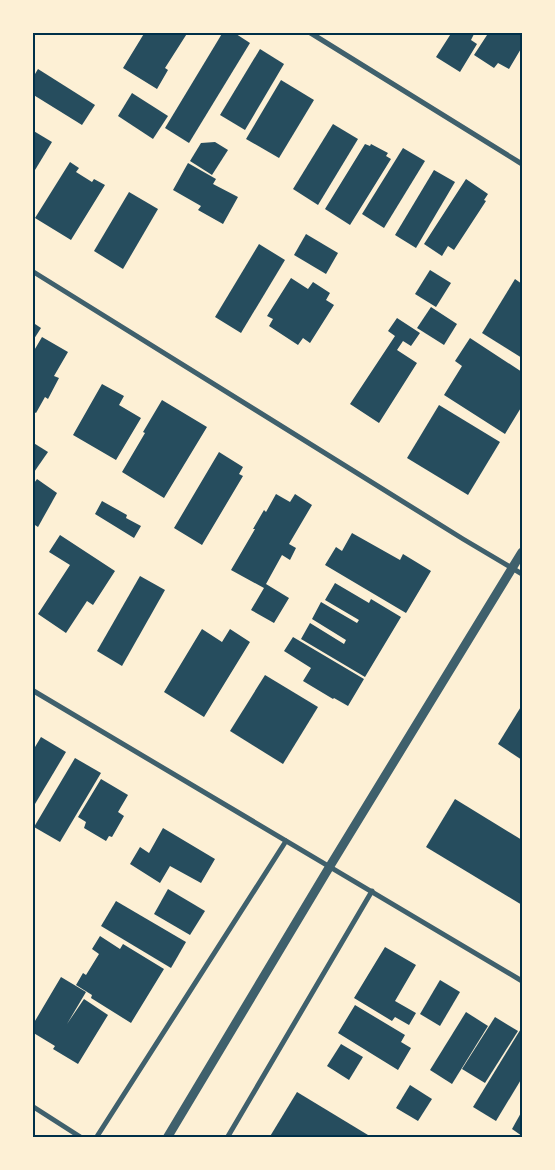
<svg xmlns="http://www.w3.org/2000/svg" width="555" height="1170" font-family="'Crimson Pro',serif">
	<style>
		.building { fill: #264d5e }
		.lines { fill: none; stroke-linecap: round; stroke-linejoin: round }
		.minor { stroke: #3f606c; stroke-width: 5 }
		.tertiary { stroke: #3f606c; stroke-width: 9 }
		.neatline { fill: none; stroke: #003049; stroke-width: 2 }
	</style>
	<rect width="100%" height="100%" fill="#fdf0d5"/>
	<g class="building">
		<path d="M145,32h43l-23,36 3,2 -11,19 -34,-21z"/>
		<path d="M223,32h10l17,11 -61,100 -24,-15z"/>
		<path d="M452,32h23l-4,8 6,4 -17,28 -24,-15z"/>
		<path d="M489,32h33v15l-13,22 -11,-6 -4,5 -20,-13z"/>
		<path d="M260,49l24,15 -39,66 -25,-15z"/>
		<path d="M38,69l57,36 -13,20 -50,-31v-15z"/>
		<path d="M281,80l33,20 -35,58 -33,-19z"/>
		<path d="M132,93l36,23 -15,23 -35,-23z"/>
		<path d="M333,124l25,15 -40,66 -25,-16z"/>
		<path d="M32,130l20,12 -20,33z"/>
		<path d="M215,142l13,8 -16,25 -22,-14 11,-18z"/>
		<path d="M365,144l5,2 1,-2 17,9 -2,3 5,3 -41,66 -25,-16z"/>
		<path d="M403,148l22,13 -41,67 -22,-14z"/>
		<path d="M70,162l9,6 -3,4 16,10 2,-3 11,6 -34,55 -36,-22z"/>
		<path d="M188,163l28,16 -3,5 25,13 -15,27 -25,-14 3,-4 -28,-16z"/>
		<path d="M434,170l21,12 -39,66 -21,-13z"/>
		<path d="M466,179l22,15 -4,6 2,1 -32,49 -6,-4 -6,10 -18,-12z"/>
		<path d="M129,192l29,17 -35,60 -29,-18z"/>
		<path d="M306,234l32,19 -12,21 -32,-19z"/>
		<path d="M259,244l26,16 -44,73 -26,-16z"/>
		<path d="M430,270l21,13 -15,24 -21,-13z"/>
		<path d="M291,278l17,11 5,-7 17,11 -4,7 8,5 -24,38 -7,-5 -5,7 -29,-19 4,-7 -6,-3z"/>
		<path d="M515,279l7,5v74l-40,-25z"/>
		<path d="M431,307l26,17 -13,21 -27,-17z"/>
		<path d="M397,318l23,15 -9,13 -8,-5 -6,9 20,13 -38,60 -29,-19 45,-68 -7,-5z"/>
		<path d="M32,322l9,6 -9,14z"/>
		<path d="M42,337l26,15 -14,24 5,2 -11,21 -3,-2 -9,16 -4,-2v-57z"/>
		<path d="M470,338l52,34v34l-17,28 -61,-39 18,-29 -7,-5z"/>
		<path d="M102,384l22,12 -5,9 22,13 -25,42 -43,-25z"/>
		<path d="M162,400l45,27 -43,71 -42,-26 23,-39 -2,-1z"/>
		<path d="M439,405l61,37 -32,53 -61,-37z"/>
		<path d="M32,442l16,10 -16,23z"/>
		<path d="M219,452l24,15 -4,7 4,2 -41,69 -28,-17z"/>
		<path d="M37,479l20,14 -19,34 -6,-4v-37z"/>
		<path d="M276,494l14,8 5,-8 17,11 -23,39 7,4 -6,12 -8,-5 -16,29 23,14 -15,25 -23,-13 13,-22 -33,-18 24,-41h-2l11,-19 2,2z"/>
		<path d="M102,501l25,14 -1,3 15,8 -7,12 -39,-24z"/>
		<path d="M352,533l48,27 3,-6 28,17 -25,42 -81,-48 11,-18 6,4z"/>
		<path d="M60,535l55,36 -22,34 -6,-4 -21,32 -28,-19 32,-49 -21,-13z"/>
		<path d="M140,576l25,14 -43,76 -25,-15z"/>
		<path d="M335,583l34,20 2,-4 30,18 -36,60 -64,-38 9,-16 34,21 2,-4 -34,-21 9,-17 36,21 2,-3 -34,-20z"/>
		<path d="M202,629l20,13 8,-13 20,13 -46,75 -40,-25z"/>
		<path d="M293,637l71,42 -16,27 -14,-8 -1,1 -30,-18 8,-13 -27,-17z"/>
		<path d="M265,675l53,32 -35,57 -53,-33z"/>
		<path d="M522,705v55l-24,-16z"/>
		<path d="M41,737l25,15 -34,57v-57z"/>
		<path d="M75,758l26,15 -41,69 -26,-15z"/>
		<path d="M101,779l27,16 -10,17 6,4 -12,21 -3,-1 -3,5 -22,-13 2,-6 -8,-5z"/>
		<path d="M455,799l67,41v65l-96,-58z"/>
		<path d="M163,828l52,31 -14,24 -31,-17 -10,17 -30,-19 10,-17 9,6z"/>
		<path d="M168,889l37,22 -15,24 -36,-21z"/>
		<path d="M116,901l70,41 -15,26 -70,-42z"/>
		<path d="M100,936l20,13 3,-5 41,25 -33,54 -40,-25 1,-3 -16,-10 7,-12 3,2 13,-21 -7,-5z"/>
		<path d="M385,947l31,18 -21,36 21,12 -7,12 -14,-8 -3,4 -38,-23z"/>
		<path d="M61,977l25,15 -19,32 17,-25 24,16 -30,49 -25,-15 2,-3 -23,-14v-6z"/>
		<path d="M440,980l20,12 -20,34 -20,-12z"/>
		<path d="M355,1005l50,30 -4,7 10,6 -13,22 -60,-37z"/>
		<path d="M466,1012l22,14 -36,58 -22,-14z"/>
		<path d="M495,1017l23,14 -33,52 -23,-14z"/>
		<path d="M522,1027v51l-26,43 -23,-14z"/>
		<path d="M341,1044l22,13 -14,23 -22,-14z"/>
		<path d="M410,1085l22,14 -14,22 -22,-13z"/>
		<path d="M297,1092l71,43 -1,3h-98z"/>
		<path d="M522,1111v25l-10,-7z"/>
	</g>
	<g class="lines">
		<g class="minor">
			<path d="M309,32l213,132"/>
			<path d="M32,271l431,268 59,35"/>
			<path d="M32,690l490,291"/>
			<path d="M32,1106l50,32"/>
			<path d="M96,1138l190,-297"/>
			<path d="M227,1138l145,-247"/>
		</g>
		<path class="tertiary" d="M167,1138l163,-272 192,-314"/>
	</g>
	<rect width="555" height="1170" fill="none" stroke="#fdf0d5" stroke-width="68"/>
	<rect x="34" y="34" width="487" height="1102" class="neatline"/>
</svg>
